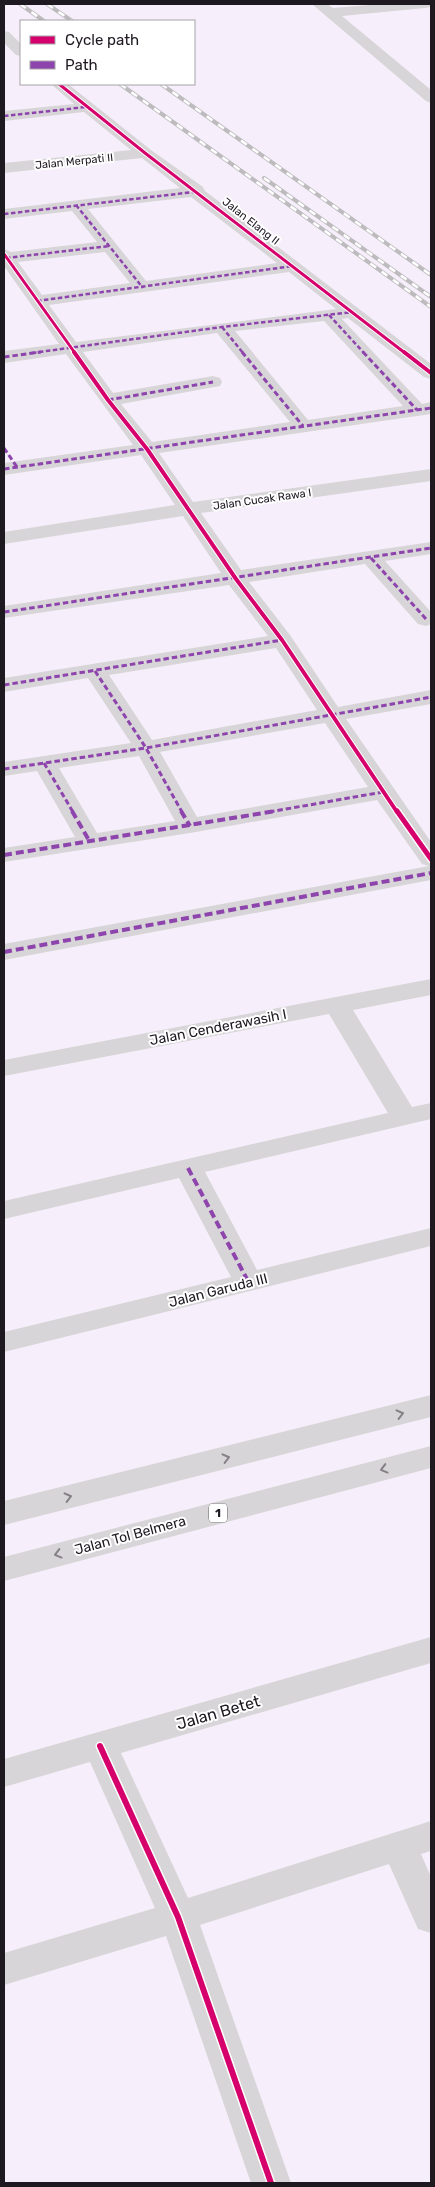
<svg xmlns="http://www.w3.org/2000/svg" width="435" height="2187" font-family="Rubik,sans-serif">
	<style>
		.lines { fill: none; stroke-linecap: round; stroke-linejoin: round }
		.minor { fill: #d7d5d7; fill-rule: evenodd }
		.highway { fill: #d7d5d7; fill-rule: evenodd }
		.rail-casing { stroke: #bdbbbe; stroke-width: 4 }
		.rail { stroke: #fff; stroke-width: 2.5; stroke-dasharray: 7; stroke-linecap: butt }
		.quiet-far2 { stroke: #8e44ad; stroke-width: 2.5; stroke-dasharray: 4.5 2.5; stroke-linecap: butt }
		.quiet-far1 { stroke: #8e44ad; stroke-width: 3; stroke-dasharray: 5.5 3; stroke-linecap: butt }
		.quiet { stroke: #8e44ad; stroke-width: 4; stroke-dasharray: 8 4; stroke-linecap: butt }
		.cycleway-far3-casing { stroke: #fff; stroke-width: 5 }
		.cycleway-far2-casing { stroke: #fff; stroke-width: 6 }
		.cycleway-far1-casing { stroke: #fff; stroke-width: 8 }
		.cycleway-casing { stroke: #fff; stroke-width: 9 }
		.cycleway-far3 { stroke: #d6006c; stroke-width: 3 }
		.cycleway-far2 { stroke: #d6006c; stroke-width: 4 }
		.cycleway-far1 { stroke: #d6006c; stroke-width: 5 }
		.cycleway { stroke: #d6006c; stroke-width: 6 }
		.oneway { stroke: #848085 }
		.labels { text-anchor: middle; stroke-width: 4; stroke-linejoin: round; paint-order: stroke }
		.far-street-label { font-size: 11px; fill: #1e1821; stroke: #fff }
		.shield { fill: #fff; stroke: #625d64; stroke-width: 1 }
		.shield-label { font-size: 12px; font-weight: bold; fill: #1e1821 }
		.street-label { font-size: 14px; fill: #1e1821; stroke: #fff }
		.near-street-label { font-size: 16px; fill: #1e1821; stroke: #fff }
	</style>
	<rect width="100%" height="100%" fill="#f6eefa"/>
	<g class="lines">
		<g class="minor">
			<path d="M312,4h15l6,4 49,-4h49l-1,3 -5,1 -83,8 89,74v13l-5,-2z"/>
			<path d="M4,31l5,1 12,12v12l-5,-1 -12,-12z"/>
			<path d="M51,84h17l83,66 52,37 2,4 226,173v15l-7,-2 -76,-59 -6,1 80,85 9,-2v12l-272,39 34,49 238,-33v12l-230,32 40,57 190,-28v12l-46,7 46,51v12l-5,2 -8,-2 -53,-60 -116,18 41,53 48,72 93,-17v14l-85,15 85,123v38l-427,80v-16l425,-78 -7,-2 -45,-64 -187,33 -186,29v-14l71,-11 -38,-66 -33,5v-14l127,-19 -43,-65 -84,14v-14l264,-42 -39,-51 -225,33v-12l217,-33 -38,-57 -179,28v-12l171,-27 -34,-50 -137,20v-12l129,-18 -67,-91 -62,9v-12l55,-7 -55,-78v-17l7,3 86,-10 -25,-31 -68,8v-10l176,-21 -38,-30 -138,15v-10l127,-13 -47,-38 -80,9v-10l70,-7zM191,197l86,66 -131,18 -58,-72zM105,252l25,31 -88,12 -24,-33zM289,272l47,37 -260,33 -27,-37zM324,321l79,85 -95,14 -73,-89zM217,333l73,89 -138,20 -31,-38 99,-18 2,-4 -2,-4 -7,-2 -100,17 -30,-41zM276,648l41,62 -165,30 -43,-65zM325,723l43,64 -171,30 -37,-65zM139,756l36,65 -78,12 -38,-65z"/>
			<path d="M431,979v16l-78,15 59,97 19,-4v16l-226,53 52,98 174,-42v18l-427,106v-20l227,-55 -52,-99 -175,41v-18l384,-88 -59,-99 -325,62v-16z"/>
			<path d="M431,1637v26l-310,90 67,145 243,-77v30l-10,3 10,23v56l-13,-4 -29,-65 -189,61 91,258h-40l-85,-247 -162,49v-32l151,-45 -65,-146 -86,25v-28z"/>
		</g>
		<g class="highway">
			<path d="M431,1395v22l-427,108v-24z"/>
			<path d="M431,1446v22l-427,113v-24z"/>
		</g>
		<defs>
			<g id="rail">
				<path d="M20,4l24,17"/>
				<path d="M47,4l25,17"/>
				<path d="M120,84l311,223"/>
				<path d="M161,84l270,191"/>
				<path d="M264,178l167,119"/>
			</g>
		</defs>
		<use href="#rail" class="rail-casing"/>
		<use href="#rail" class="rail"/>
		<g class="quiet-far2">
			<path d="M4,116l82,-9"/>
			<path d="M76,205l67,83"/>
			<path d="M4,214l190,-22"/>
			<path d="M6,258l103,-12"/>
			<path d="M37,301l256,-35"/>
			<path d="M329,315l35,38"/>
			<path d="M222,327l21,26"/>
			<path d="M32,353l190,-26 131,-15"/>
		</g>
		<g class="quiet-far1">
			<path d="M242,352l61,74"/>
			<path d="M363,352l54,58"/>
			<path d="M4,357l37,-5"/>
			<path d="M108,400l105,-18"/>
			<path d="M4,448l13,19"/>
			<path d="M4,469l427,-61"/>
			<path d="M371,558l55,61"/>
			<path d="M4,612l427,-64"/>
			<path d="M95,671l51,77 36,64"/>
			<path d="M4,685l278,-45"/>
			<path d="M44,763l29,49"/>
			<path d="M4,769l142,-21 285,-51"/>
			<path d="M269,812l114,-20"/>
		</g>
		<g class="quiet">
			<path d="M72,811l18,31"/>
			<path d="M181,811l9,15"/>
			<path d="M4,855l272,-44"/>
			<path d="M4,952l427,-79"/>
			<path d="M188,1168l61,115"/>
		</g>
		<defs>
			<g id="cycleway-far3">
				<path d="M59,84l86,69 260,200"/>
				<path d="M4,254l71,99"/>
			</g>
			<g id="cycleway-far2">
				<path d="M74,352l34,48 39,49 89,130 46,61 115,172"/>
				<path d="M404,352l27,21"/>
			</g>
			<path id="cycleway-far1" d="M397,811l34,48"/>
			<path id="cycleway" d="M100,1746l78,171 93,266"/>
		</defs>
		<use href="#cycleway-far3" class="cycleway-far3-casing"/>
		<use href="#cycleway-far2" class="cycleway-far2-casing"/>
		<use href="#cycleway-far1" class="cycleway-far1-casing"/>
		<use href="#cycleway" class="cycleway-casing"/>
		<use href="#cycleway-far3" class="cycleway-far3"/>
		<use href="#cycleway-far2" class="cycleway-far2"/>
		<use href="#cycleway-far1" class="cycleway-far1"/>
		<use href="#cycleway" class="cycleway"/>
	</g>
	<defs><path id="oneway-chevron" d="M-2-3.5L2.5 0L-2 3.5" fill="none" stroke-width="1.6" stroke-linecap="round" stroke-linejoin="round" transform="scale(1.25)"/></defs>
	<g class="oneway">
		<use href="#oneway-chevron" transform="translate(400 1414) rotate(-14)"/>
		<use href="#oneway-chevron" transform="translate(226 1458) rotate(-14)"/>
		<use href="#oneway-chevron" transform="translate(384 1469) rotate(165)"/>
		<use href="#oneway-chevron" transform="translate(68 1497) rotate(-14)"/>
		<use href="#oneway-chevron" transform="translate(58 1554) rotate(165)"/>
	</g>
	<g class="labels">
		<g class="far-street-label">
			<text transform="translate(74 161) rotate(-6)" y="4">Jalan Merpati II</text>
			<text transform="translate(251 221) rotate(38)" y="4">Jalan Elang II</text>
			<text transform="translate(262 499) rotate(-8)" y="4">Jalan Cucak Rawa I</text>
		</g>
		<rect class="shield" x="209" y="1503.5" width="18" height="19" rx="4"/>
		<g class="shield-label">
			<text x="218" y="1517">1</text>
		</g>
		<g class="street-label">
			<text transform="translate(218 1027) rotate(-11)" y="5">Jalan Cenderawasih I</text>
			<text transform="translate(218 1290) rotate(-14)" y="5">Jalan Garuda III</text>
			<text transform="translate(130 1535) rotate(-15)" y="5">Jalan Tol Belmera</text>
		</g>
		<g class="near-street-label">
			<text transform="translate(218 1712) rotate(-16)" y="6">Jalan Betet</text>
		</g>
	</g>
	<rect width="435" height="2187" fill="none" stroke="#1e1821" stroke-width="10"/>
	<rect x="20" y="20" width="175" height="65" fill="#ffffff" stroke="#a5a3a6"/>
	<rect x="30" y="36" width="25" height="8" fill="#d6006c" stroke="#a5a3a6"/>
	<text x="65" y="45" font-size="15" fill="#1e1821">Cycle path</text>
	<rect x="30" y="61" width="25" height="8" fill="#8e44ad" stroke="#a5a3a6"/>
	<text x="65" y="70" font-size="15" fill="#1e1821">Path</text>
</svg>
